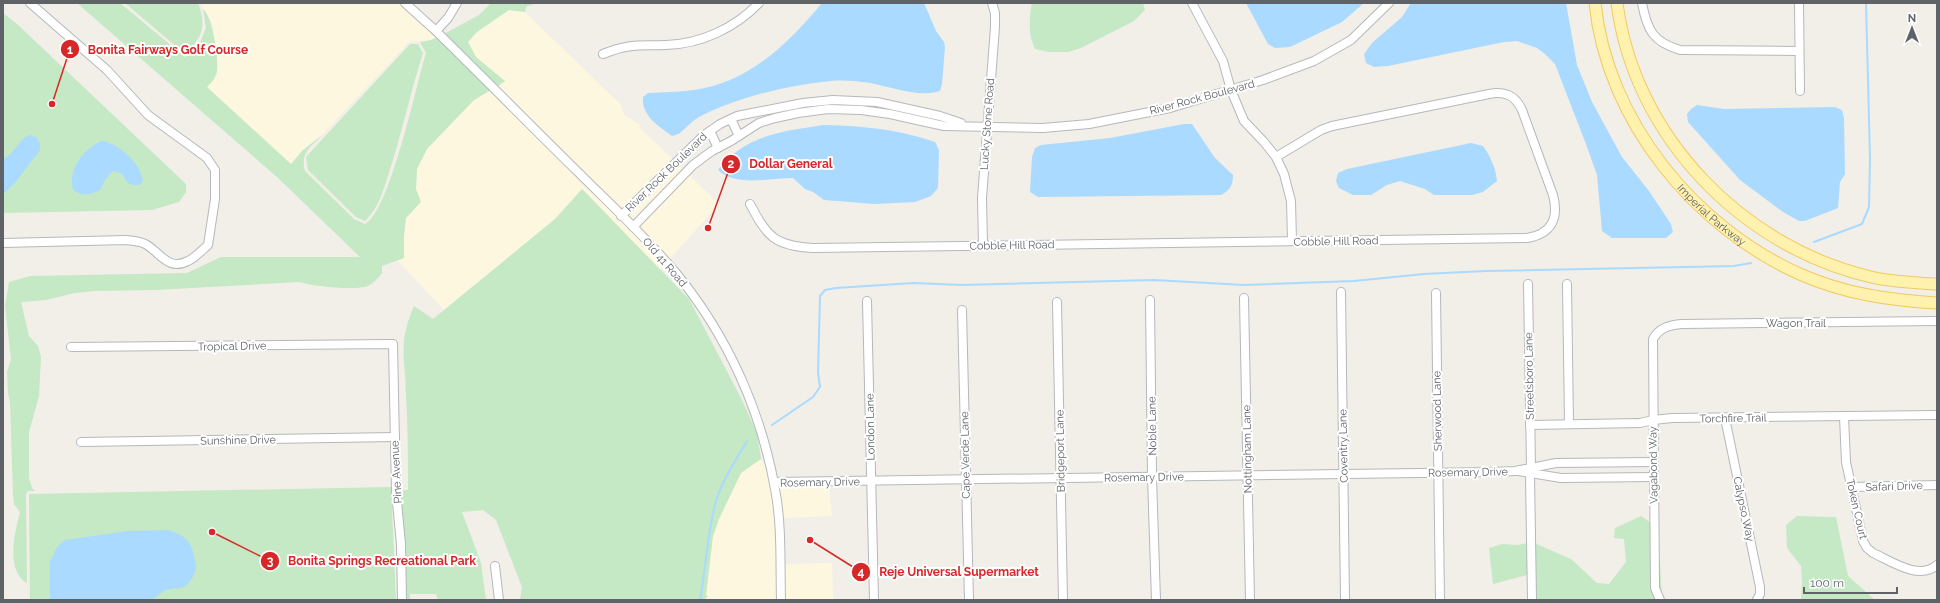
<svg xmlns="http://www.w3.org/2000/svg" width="1940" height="603" font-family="Raleway,sans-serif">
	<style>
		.commercial { fill: #fef7e0 }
		.green { fill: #c5e8c5 }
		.water { fill: #aadaff }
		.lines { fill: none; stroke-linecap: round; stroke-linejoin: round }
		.stream { stroke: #aadaff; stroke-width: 2 }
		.minor-casing { stroke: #b5b8bc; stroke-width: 10 }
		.major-casing { stroke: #f2c960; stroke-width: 13 }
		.minor { stroke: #fff; stroke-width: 8 }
		.major { stroke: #fff2af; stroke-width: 11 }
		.labels { text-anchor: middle; stroke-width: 4; stroke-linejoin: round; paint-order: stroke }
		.street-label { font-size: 11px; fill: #5f6368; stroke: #fff }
		.leader { fill: none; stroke: #d62828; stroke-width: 1.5 }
		.callout-dot { fill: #d62828; stroke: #fff; stroke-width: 1.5 }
		.mark-label { font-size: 12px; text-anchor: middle; font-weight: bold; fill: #fff }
		.callout-label { font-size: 12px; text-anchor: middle; font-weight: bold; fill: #d62828; stroke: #fff; stroke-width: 4; stroke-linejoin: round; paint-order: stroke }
	</style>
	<rect width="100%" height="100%" fill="#f1efe8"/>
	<g class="commercial">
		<path d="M202,3h198l37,34 -6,3 -22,2 -87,93 -20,16 -11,14 -84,-78 10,-17 -5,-47 -9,-14z"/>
		<path d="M509,10l16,2 96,93 3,10 18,11 -3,1 80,77 -50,56 -172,-173 8,-6 -29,-24 -8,-15 9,-10z"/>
		<path d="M491,90l168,169 5,6 -4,5 -77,-81 -27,30 -112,91 -47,-50 7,-3v-21l2,-18 14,-16 -4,-13 1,-20 10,-20 47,-49z"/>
		<path d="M760,459l7,8 5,25 4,33 1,75h-73l4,-4 -2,-1 7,-59 6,-17 22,-46z"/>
		<path d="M776,477l6,7 47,-2 3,34 -48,2 1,46 47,-1 1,37h-49z"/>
	</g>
	<g class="green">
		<path d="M77,3h43l65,54 14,-12 7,-17 -3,-19c10,8 16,51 14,63 -2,7 -5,10 -10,15l84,77 11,-13 20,-16c-11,12 -22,17 -17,36l49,48 11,5c25,-13 51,-139 61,-171l-6,-11 11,-2 6,-3 54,53 -17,10 -47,49 -10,20 -1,20 5,13 -15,16 -2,18v22l-22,8v7c-4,5 -8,10 -14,13 -12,5 -56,0 -69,-4l-144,8 -60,1 -20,2 -29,7 -25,2 8,34 9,10 3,11 -2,39 -10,36v46l3,10 3,3h-7l-2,3 1,89c-22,-12 -12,-51 -7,-71l-6,-8 -1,-10 -3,-91 -2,-10 -1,-21 4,-13 -6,-53 4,-24 21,-6 157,-3 34,-16h139l-83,-80z"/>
		<path d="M125,3h73c9,23 4,35 -13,51z"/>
		<path d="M491,3h45l-10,4 -1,5 -16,-2 -32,22 -9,10 8,15 29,24 -8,6 -53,-53 35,-19z"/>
		<path d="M1032,3h111l2,7 -11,11 -53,27 -13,4h-19l-14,-3c-7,-14 -6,-31 -3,-46z"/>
		<path d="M3,13l14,11 169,160v8l-7,10 -27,8 -149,3z"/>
		<path d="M410,44h8l5,9c-12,37 -20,75 -32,113 -6,19 -11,41 -26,55l-9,-4 -48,-47 -2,-13z"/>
		<path d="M582,189l107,110 52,99 16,35 4,26 -20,14 -22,46 -6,17 -7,59 2,1 -4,4h-184l2,-13 -26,-67 -13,-10 -21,2 19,51 5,37h-48l-2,-6h-26v6h-11l-5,-110h14c0,-32 0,-64 -2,-96 -1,-38 -8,-51 8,-88l19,13 122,-100z"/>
		<path d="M391,487l5,113h-366l-1,-106z"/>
		<path d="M1641,516l10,7 9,39 2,38h-128v-22l-7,-3 -34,9 -4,-36 13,-4 16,1 14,-3 39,17 26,24 12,1 17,-22 -2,-23 -10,-1 1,-10z"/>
		<path d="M1797,516l39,1 12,59 27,24h-74l1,-17 -1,-17 -14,-18 -1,-23z"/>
	</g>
	<g class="water">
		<path d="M822,3h102l12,28 8,11 1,5 -3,37 -2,7c-22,7 -48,-4 -70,-8 -12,-2 -27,-3 -39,-2 -41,4 -84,14 -122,31 -6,3 -13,6 -18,11 -7,5 -10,12 -19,13 -14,-10 -31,-21 -29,-39l5,-4c15,-1 31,-1 46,-3 54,-7 95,-47 128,-87z"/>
		<path d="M1246,3h118l-22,19 -52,25 -15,1 -7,-4z"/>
		<path d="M1411,3h155l11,62 15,37 30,55 27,34 22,33 2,8 -7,6h-54l-10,-7 -5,-56 -11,-31 -31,-80 -10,-10 -8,-6 -20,-7 -13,1 -116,24 -14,1 -8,-4 -2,-9 8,-11 30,-26z"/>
		<path d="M1697,105l27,4 111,-2 7,3 2,8 1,56 -5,8 -2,26 -33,13h-6l-16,-9 -43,-32 -52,-58 -1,-8 4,-5z"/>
		<path d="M1184,124h8l23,34 18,17c0,11 -3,15 -12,20l-183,2 -8,-5 2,-35 3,-9 6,-3 69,-7z"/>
		<path d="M824,125c40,1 73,4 111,17l4,8 -1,38 -7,8 -16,6 -41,2 -50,-4 -11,-8 -8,-3 -12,-11c-22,0 -58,9 -75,-8 27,-35 65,-39 106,-45z"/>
		<path d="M29,135l7,2 4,6v7l-26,34 -11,10v-35c12,-5 15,-19 26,-24z"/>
		<path d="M102,141c17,2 39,23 41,40l-4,4c-11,1 -12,-3 -17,-11l-9,-3 -8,9 -5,10c-9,5 -20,7 -27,-1 -5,-20 11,-41 29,-48z"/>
		<path d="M1471,143l12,3c7,10 13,22 14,35l-14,11 -11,3h-38l-9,-6 -25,-8 -13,4 -16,10h-18l-14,-7 -3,-7 2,-8 9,-4z"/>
		<path d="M167,530c15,4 24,9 27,26 1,5 3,10 1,15 -1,6 -7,12 -10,16l-20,3 -13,10h-102v-38l7,-15 8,-7 63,-9z"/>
	</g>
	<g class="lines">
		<g class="stream">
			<path d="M1814,242l48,-18 7,-17 1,-48 -4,-156"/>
			<path d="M772,425l41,-28 7,-10 -2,-14 2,-77 5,-6 11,-2 77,-5 49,2 192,-5 90,5 110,-4 70,-7 61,-3 249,-5 17,-3"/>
			<path d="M700,600c6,-32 7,-64 15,-95 6,-23 20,-44 32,-64"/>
		</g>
		<defs>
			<g id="minor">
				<path d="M405,3l31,28c48,47 95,95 143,142 33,33 67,64 97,100 51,62 85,137 99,216 7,36 5,74 6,111"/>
				<path d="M1192,3l31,58 8,29 13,31 20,21 12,15 8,17 7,27 1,40"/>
				<path d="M1642,3c5,27 11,39 38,47l119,1"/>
				<path d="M1799,3l1,88"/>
				<path d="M436,31l12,-13 9,-15"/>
				<path d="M603,54c27,-11 36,-8 63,-9 35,-1 69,-17 93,-42"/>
				<path d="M731,119l8,17"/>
				<path d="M710,131l8,17"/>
				<path d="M750,204c17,32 24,42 63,44l714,-10c25,-4 32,-20 26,-43l-31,-85c-7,-15 -17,-19 -33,-16l-157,32 -11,4 -45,27"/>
				<path d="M621,216l82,-80 17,-12 17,-8 66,-13 30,-3 44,2 63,14 21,7"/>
				<path d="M633,227l60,-62 19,-14 19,-10 28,-18 16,-5 23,-5 30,-4 33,1 29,4 54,12 99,2 46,-4 81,-16 93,-28 51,-19 37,-21 38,-37"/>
				<path d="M3,243l123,-3c7,1 15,1 21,5 14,9 22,26 41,16 7,-3 14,-11 20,-16l7,-46v-29l-8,-12 -59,-43 -41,-45 -77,-67"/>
				<path d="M983,246l-1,-48 13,-171v-14l-3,-10"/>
				<path d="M1528,284l3,183"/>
				<path d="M1567,284l2,139"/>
				<path d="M1341,292l4,308"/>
				<path d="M1436,293l4,307"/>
				<path d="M1244,298l6,302"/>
				<path d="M1150,300l2,177 4,123"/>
				<path d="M867,301l7,299"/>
				<path d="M1057,302l6,298"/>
				<path d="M962,310l7,290"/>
				<path d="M71,347l322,-3 3,148 5,52 1,56"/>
				<path d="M1844,417l2,45 17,79 4,7 6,5c18,8 46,28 64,12"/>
				<path d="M1725,418l35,169v7l-3,6"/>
				<path d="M1530,425l110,-2 13,-3 19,-2 265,-3"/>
				<path d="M81,442l314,-5"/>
				<path d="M1518,471l43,7 92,-1"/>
				<path d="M1530,474l2,126"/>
				<path d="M774,482l718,-10 23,-1 41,-8 97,-1"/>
				<path d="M1851,487l86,-2"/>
				<path d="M495,566l4,34"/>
				<path d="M1660,600l-5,-12 -2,-249c6,-11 16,-14 29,-15l255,-3"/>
			</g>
			<g id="major">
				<path id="s1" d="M1595,3c12,118 100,225 207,272 44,19 87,25 135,28"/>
				<path d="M1617,3c17,133 125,244 254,274 21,5 45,6 66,7"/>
			</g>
		</defs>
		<use href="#minor" class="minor-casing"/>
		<use href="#major" class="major-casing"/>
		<use href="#minor" class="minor"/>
		<use href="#major" class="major"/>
	</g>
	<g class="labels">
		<g class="street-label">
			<text transform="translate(1202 97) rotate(-15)" y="4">River Rock Boulevard</text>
			<text transform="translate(987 124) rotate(-86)" y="4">Lucky Stone Road</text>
			<text transform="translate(666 172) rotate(-44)" y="4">River Rock Boulevard</text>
			<text dy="4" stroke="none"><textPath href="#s1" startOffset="248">Imperial Parkway</textPath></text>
			<text transform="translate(1336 241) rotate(-1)" y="4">Cobble Hill Road</text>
			<text transform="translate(1012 245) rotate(-1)" y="4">Cobble Hill Road</text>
			<text transform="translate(665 262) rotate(49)" y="4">Old 41 Road</text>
			<text x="1796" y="327">Wagon Trail</text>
			<text transform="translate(232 346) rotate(-1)" y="4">Tropical Drive</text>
			<text transform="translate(1529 376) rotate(-91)" y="4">Streetsboro Lane</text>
			<text transform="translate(1437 411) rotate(-91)" y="4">Sherwood Lane</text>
			<text transform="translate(1733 418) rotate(-1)" y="4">Torchfire Trail</text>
			<text transform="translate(1152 426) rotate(-91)" y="4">Noble Lane</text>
			<text transform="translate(870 427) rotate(-91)" y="4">London Lane</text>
			<text transform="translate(238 440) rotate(-1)" y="4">Sunshine Drive</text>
			<text transform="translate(1343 446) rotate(-91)" y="4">Coventry Lane</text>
			<text transform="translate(1247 449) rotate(-91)" y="4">Nottingham Lane</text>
			<text transform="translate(1060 451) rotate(-91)" y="4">Bridgeport Lane</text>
			<text transform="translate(965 455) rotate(-91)" y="4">Cape Verde Lane</text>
			<text transform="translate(1653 465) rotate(-91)" y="4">Vagabond Way</text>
			<text transform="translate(396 472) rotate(-93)" y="4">Pine Avenue</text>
			<text transform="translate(1468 472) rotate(-1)" y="4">Rosemary Drive</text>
			<text transform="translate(1144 477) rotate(-1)" y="4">Rosemary Drive</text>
			<text transform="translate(820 482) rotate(-1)" y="4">Rosemary Drive</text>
			<text transform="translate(1894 486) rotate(-2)" y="4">Safari Drive</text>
			<text transform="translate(1744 509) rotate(78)" y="4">Calypso Way</text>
			<text transform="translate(1857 509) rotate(77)" y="4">Token Court</text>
		</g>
	</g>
	<path class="leader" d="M52 104L70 49M708 228L731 164M212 532L270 561M810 540L861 572"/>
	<g class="callout-dot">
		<circle cx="52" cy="104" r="4"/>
		<circle cx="708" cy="228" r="4"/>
		<circle cx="212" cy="532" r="4"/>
		<circle cx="810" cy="540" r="4"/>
		<circle cx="70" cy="49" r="10"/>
		<circle cx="731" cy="164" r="10"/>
		<circle cx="270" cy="561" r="10"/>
		<circle cx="861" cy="572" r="10"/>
	</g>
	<g class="mark-label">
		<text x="70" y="54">1</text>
		<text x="731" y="168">2</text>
		<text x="270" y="565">3</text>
		<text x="861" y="576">4</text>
	</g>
	<g class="callout-label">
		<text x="168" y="54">Bonita Fairways Golf Course</text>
		<text x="791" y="168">Dollar General</text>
		<text x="382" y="565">Bonita Springs Recreational Park</text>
		<text x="959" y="576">Reje Universal Supermarket</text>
	</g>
	<rect width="1940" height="603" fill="none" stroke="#5f6368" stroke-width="8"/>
	<g transform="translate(1912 28)" stroke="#ffffff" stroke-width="3" paint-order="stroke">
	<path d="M0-3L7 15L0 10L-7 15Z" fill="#5f6368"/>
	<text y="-6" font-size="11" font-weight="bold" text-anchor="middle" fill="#5f6368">N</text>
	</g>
	<path d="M1804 587v6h93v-6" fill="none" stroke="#5f6368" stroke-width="2"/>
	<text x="1810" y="587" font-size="12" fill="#5f6368" stroke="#ffffff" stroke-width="3" paint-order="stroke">100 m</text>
</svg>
